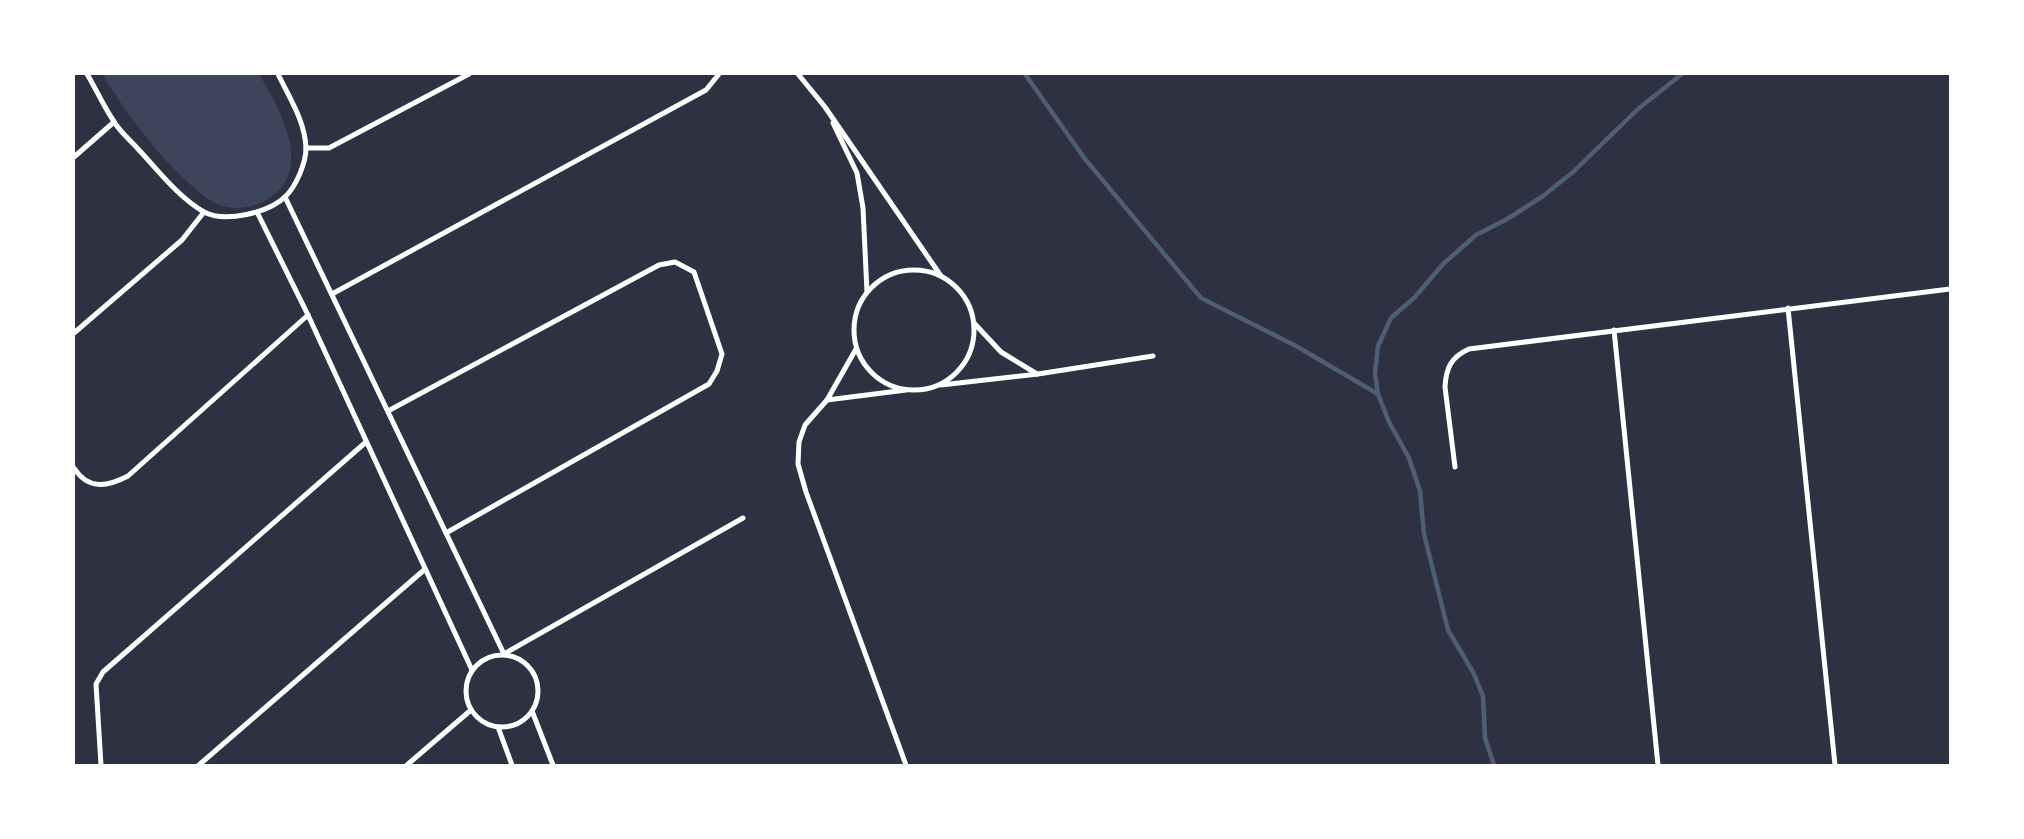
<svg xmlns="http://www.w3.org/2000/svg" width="2024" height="839" font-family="Bitter,serif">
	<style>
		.green { fill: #3c4559 }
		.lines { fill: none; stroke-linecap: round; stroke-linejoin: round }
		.stream { stroke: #4f5d75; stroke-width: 4.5 }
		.minor { stroke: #fff; stroke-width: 5 }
	</style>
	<rect width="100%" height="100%" fill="#2d3142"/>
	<path class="green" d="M102,74h157c23,39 60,104 -1,130 -13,5 -32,6 -45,-2 -40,-25 -87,-88 -111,-128z"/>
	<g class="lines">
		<g class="stream">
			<path d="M1025,74l60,85 116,139 95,48 82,48"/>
			<path d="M1494,765l-9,-27 -2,-42 -10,-24 -25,-42 -24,-96 -4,-43 -11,-33 -20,-36 -11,-28 -3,-20 3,-28 13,-28 24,-21 28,-33 33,-29 33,-17 34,-22 30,-24 65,-63 44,-35"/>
		</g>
		<g class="minor">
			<path d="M87,74c9,15 16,31 26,46 6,11 17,20 25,29 20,21 40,48 66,63 21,11 65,1 82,-16 10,-10 20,-33 20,-48 -1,-27 -17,-51 -28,-74"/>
			<path d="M798,74l27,33 116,169"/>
			<path d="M833,123l24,50 6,35 4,84"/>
			<path d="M306,148h23l140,-74"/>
			<path d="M74,157l40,-35"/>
			<path d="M285,197l219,457 239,-136"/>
			<path d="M257,212l51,103 164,355"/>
			<circle cx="914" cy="330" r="60"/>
			<path d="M332,294l374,-204 13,-16"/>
			<path d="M1788,308l47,457"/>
			<path d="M974,323l27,29 36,22"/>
			<path d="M1614,330l44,435"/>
			<path d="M74,333l108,-93 22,-28"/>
			<path d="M856,349l-29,51 -22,25 -6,17 -1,22 8,28 100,273"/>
			<path d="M941,385l97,-11 115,-18"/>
			<path d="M827,400l79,-10"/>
			<path d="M388,411l271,-146 16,-3 19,10 28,82 -5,17 -8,13 -263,149"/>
			<path d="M1455,467l-10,-80c1,-19 6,-30 24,-38l481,-60"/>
			<path d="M74,468c14,22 33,19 54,8l180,-161"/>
			<circle cx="502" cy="691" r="36"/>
			<path d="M532,711l21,54"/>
			<path d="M498,727l14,38"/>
			<path d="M101,765l-5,-81 7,-12 263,-230"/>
			<path d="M199,765l225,-195"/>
			<path d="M407,765l64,-55"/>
		</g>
	</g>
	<rect width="2024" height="839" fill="none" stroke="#ffffff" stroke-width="150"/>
</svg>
